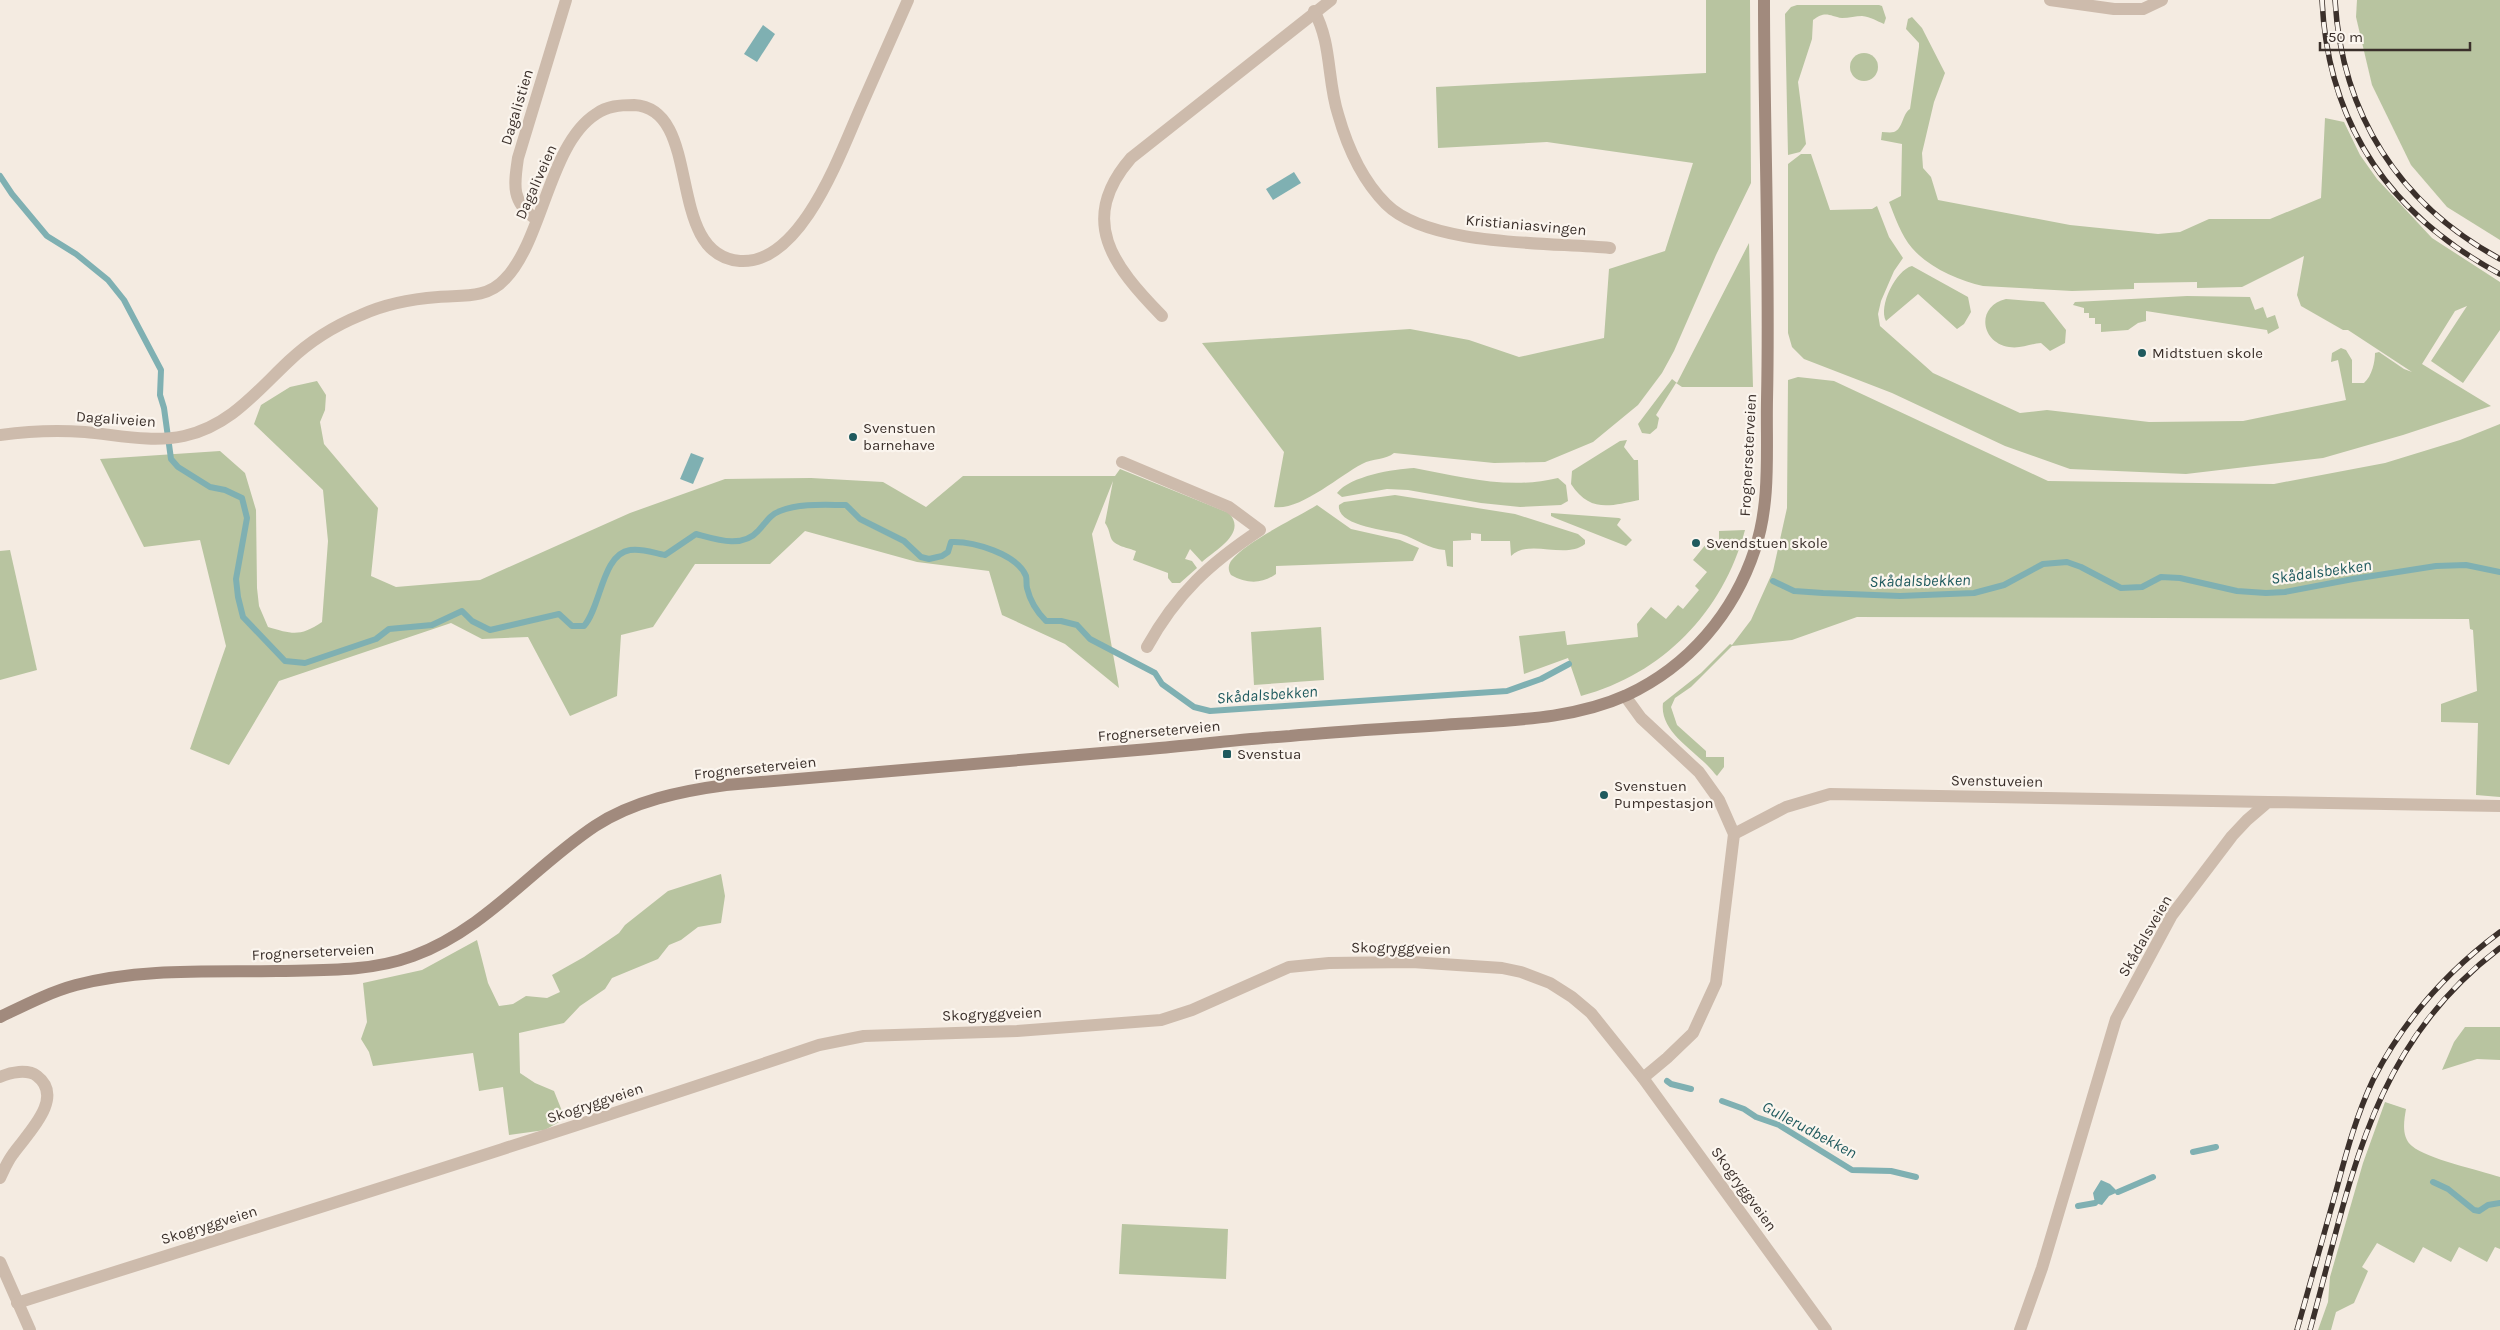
<svg xmlns="http://www.w3.org/2000/svg" width="2500" height="1330" font-family="Karla,sans-serif">
	<style>
		.green { fill: #b8c4a0 }
		.water { fill: #7fb0b2 }
		.lines { fill: none; stroke-linecap: round; stroke-linejoin: round }
		.stream { stroke: #7fb0b2; stroke-width: 6 }
		.minor { stroke: #cdbbac; stroke-width: 12 }
		.secondary { stroke: #a18a7d; stroke-width: 12 }
		.rail-casing { stroke: #3b302b; stroke-width: 5.5 }
		.rail { stroke: #fbf5ee; stroke-width: 4; stroke-dasharray: 11; stroke-linecap: butt }
		.poi-dot { fill: #1f5a5e; stroke: #fbf5ee; stroke-width: 2 }
		.labels { text-anchor: middle; stroke-width: 4.5; stroke-linejoin: round; paint-order: stroke }
		.street-label { font-size: 15px; fill: #3b302b; stroke: #fbf5ee }
		.poi-label { font-size: 15px; fill: #3b302b; stroke: #fbf5ee; text-anchor: start }
		.water-label { font-size: 16px; font-style: italic; fill: #1f5a5e; stroke: #fbf5ee }
	</style>
	<rect width="100%" height="100%" fill="#f4ebe1"/>
	<g class="green">
		<path d="M1706,0h44l1,183 -35,72 -42,96 -12,22 -24,32 -45,37 -48,20 -51,1 -100,-10c-8,7 -21,5 -32,11 -23,12 -62,47 -88,43l10,-55 -82,-109 208,-14 59,11 50,17 85,-19 5,-69 56,-18 28,-88 -146,-21 -109,6 -2,-61 270,-14z"/>
		<path d="M2357,0h143v240l-53,-33 -36,-42 -39,-80 -16,-68z"/>
		<path d="M1797,5h82l3,1 4,12 -2,6c-7,-3 -13,-7 -22,-8 -6,0 -13,2 -20,2 -12,-2 -17,-8 -29,2l-1,19 -14,43 8,62 -6,8 -12,3 -3,-141 6,-7z"/>
		<path d="M1912,17l10,11 23,45 -11,29 -12,51 1,15 8,9 7,23 132,25 88,9 22,-2 29,-13h61l51,-21 4,-80 19,4 16,33 17,24 55,59 68,44v48l-37,53 -32,-22 36,-55 -12,5 -33,53 69,42 -88,29 -80,23 -137,16 -116,-5 -65,-23 -113,-53 -88,-34 -12,-12 -4,-14v-169l13,-10h10l19,56 42,-1 5,-3 12,31 14,21 -9,13 -13,30 -3,13 2,12 53,47 87,40 27,-3 102,12 94,-1 103,-21 -8,-40 -7,2 1,-9 9,-5 5,2 6,10v23h12c8,-7 11,-21 11,-30l4,-1 25,17 8,3 -64,-42h-5l-42,-24 -4,-11 7,-39 -62,31 -45,1v-6l-63,1v6l-62,2 -89,-5c-24,-5 -55,-19 -71,-38 -11,-13 -17,-31 -23,-46l12,-6 1,-52 -21,-4 1,-8c4,0 8,1 12,0 9,-3 8,-18 16,-23l9,-62v-4l-13,-14 2,-10z"/>
		<circle cx="1864" cy="67" r="14"/>
		<path d="M1749,243l4,144h-71l-6,-4 -20,32 3,3 -2,10 -7,6 -8,-1 -4,-9 34,-45 5,4z"/>
		<path d="M1912,266l56,31 3,15 -7,12 -7,5 -39,-35 -32,27c-8,-15 10,-51 26,-55z"/>
		<path d="M2187,296l63,1 5,13 8,-3 4,11 8,-3 4,13 -11,6 -1,-4 -121,-19v10l-8,2 -10,7 -27,2v-8h-6v-6h-6v-5h-5v-5l-11,-3 2,-3z"/>
		<path d="M2006,299l38,3 22,28 -1,13 -15,8 -9,-8c-11,1 -21,6 -32,4 -29,-5 -33,-41 -3,-48z"/>
		<path d="M1798,377l36,4 214,100 226,3 111,-21 75,-23 40,-16v373l-24,-2 2,-72 -37,-1v-18l36,-13 -4,-61 -3,-1 -1,-10 -612,-2 -65,23 -60,6 -41,41 -16,11 -4,9 6,18 29,26v6h18v10l-7,9 -2,-2c-16,-22 -56,-40 -52,-71l38,-30 29,-29 2,1 19,-25 22,-49 14,-63 1,-128z"/>
		<path d="M317,381l9,14 -1,15 -5,12 4,22 54,64 -7,68 25,11 84,-7 150,-67 95,-34 86,-1 72,4 43,25 37,-31h152l5,-7 109,44c18,20 -12,36 -27,49l-12,-13 -5,10 7,2 5,7 -17,15h-8l-4,-5v-5l-35,-13 3,-9c-7,-3 -22,-5 -25,-13 -2,-6 -2,-9 -6,-15l8,-42 -21,53 27,154 -54,-44 -63,-29 -13,-44 -72,-9 -112,-31 -35,33h-75l-42,63 -32,8 -4,61 -47,20 -42,-79 -46,2 -31,-16 -172,58 -50,84 -39,-16 36,-103 -26,-106 -56,7 -44,-88 120,-8 25,22 11,37 1,78 2,18 9,21c24,7 32,10 54,-5l6,-81 -5,-51 -69,-66 7,-19 29,-18z"/>
		<path d="M1627,440l-3,7 10,13h4l1,40c-29,6 -49,13 -68,-16l1,-13 48,-30z"/>
		<path d="M1414,468c48,9 95,22 144,10l8,7 2,16 -7,4 -41,2 -39,-4 -73,-13 -21,-1 -45,8 -5,-4c13,-17 57,-24 77,-25z"/>
		<path d="M1395,495l120,19 63,20 7,6v4c-20,16 -56,-6 -74,12l-1,-15h-29v-7l-10,-1v7l-18,1v26l-6,-1 -2,-16c-17,-1 -28,-11 -44,-16 -14,-4 -65,-8 -62,-29l5,-3z"/>
		<path d="M1317,505l34,24 49,11 19,8 -6,13 -137,5v8c-14,10 -29,10 -45,1 -3,-5 -3,-9 0,-14 14,-19 65,-43 86,-56z"/>
		<path d="M1551,513l68,5 2,1 -4,6 15,15 -6,6 -71,-28 -4,-2z"/>
		<path d="M1745,530c-22,82 -82,144 -164,166l-13,-38 -44,16 -5,-38 46,-5 2,14 71,-8 -1,-13 14,-17 15,12 12,-14 5,4 16,-19 -4,-4 12,-14 -14,-12 14,-17h12v-12z"/>
		<path d="M10,550l27,120 -37,10v-129z"/>
		<path d="M1321,627l3,53 -70,5 -3,-53z"/>
		<path d="M721,874l4,22 -4,27 -23,4 -17,13 -12,5 -11,14 -46,19 -7,11 -25,17 -16,17 -45,10 1,40 15,10 19,8 8,20 -3,11 -14,8 -36,5 -6,-48 -24,4 -6,-38 -100,13 -4,-14 -8,-13 6,-17 -4,-39 59,-13 55,-30 11,43 11,23 14,-2 13,-8 21,2 13,-6 -8,-17 32,-18 35,-24 6,-8 43,-34z"/>
		<path d="M2465,1027h35v33l-23,-1 -35,11 12,-28z"/>
		<path d="M2385,1102l21,7c-2,12 -5,28 6,37 15,13 67,24 88,31v72l-5,-2 -8,15 -28,-15 -8,15 -28,-15 -9,16 -37,-20 -15,24 6,4 -14,32 -18,9 -5,18h-13l10,-28 2,-25 33,-114z"/>
		<path d="M1122,1224l106,5 -2,50 -107,-5z"/>
	</g>
	<g class="water">
		<path d="M763,25l12,9 -18,28 -13,-8z"/>
		<path d="M1294,172l7,11 -28,17 -7,-11z"/>
		<path d="M691,453l13,5 -11,26 -13,-5z"/>
		<path d="M2101,1180l9,4 8,8 -9,4 -7,9 -7,-2 -2,-10z"/>
	</g>
	<g class="lines">
		<g class="stream">
			<path d="M0,176l12,18 35,42 29,18 32,26 16,20 37,70 -1,25 4,13 7,51 7,8 32,20 15,3 17,8 5,20 -11,61 2,18 5,20 42,44 20,2 71,-24 13,-10 43,-4 30,-14 10,10 18,9 69,-16 13,12h12c17,-19 18,-72 46,-76 12,-2 24,3 35,5l31,-21c19,5 46,15 62,-3 8,-8 11,-16 22,-20 21,-8 45,-6 66,-6l14,14 44,22 17,16 8,2 13,-3 6,-4 3,-10c22,-1 66,12 75,34 1,4 0,8 1,12 3,13 10,24 19,33h15l16,4 13,14 65,34 7,11 32,23 16,4 297,-20 34,-12 28,-15"/>
			<path d="M1773,581l21,10 29,2 77,3 74,-3 30,-8 39,-21 24,-2 14,5 40,21 21,-1 19,-10 19,1 57,13 29,2 19,-1 68,-13 83,-13 30,-1 34,7"/>
			<path d="M1667,1081l4,3 20,5"/>
			<path d="M1722,1101l22,8 12,8 23,8 73,45 39,1 25,6"/>
			<path d="M2193,1152l23,-5"/>
			<path d="M2433,1182l15,7 26,21 5,1 9,-6 12,-2"/>
			<path d="M2118,1192l35,-15"/>
			<path d="M2078,1206l17,-3"/>
		</g>
		<g class="minor">
			<path d="M2050,0l64,9h29l19,-9"/>
			<path d="M1314,11c18,32 13,69 24,103 9,32 24,66 48,90 43,43 164,38 224,44"/>
			<path d="M536,219c-25,-17 -22,-34 -18,-61l48,-158"/>
			<path d="M1162,316c-49,-50 -85,-96 -31,-158l200,-158"/>
			<path d="M0,435c29,-4 57,-5 85,-3 33,3 66,11 99,4 46,-10 73,-45 105,-75 21,-20 45,-35 72,-46 24,-11 50,-16 77,-18 24,-2 49,2 67,-18 38,-39 44,-135 91,-165 11,-8 24,-9 38,-9 71,4 29,150 106,156 63,4 102,-113 123,-159 15,-34 30,-68 45,-102"/>
			<path d="M1122,462l107,45 31,23c-50,33 -83,63 -113,117"/>
			<path d="M1625,696l16,22 58,54 20,28 15,34 -18,149 -23,50 -26,25 -24,20"/>
			<path d="M1734,834l52,-27 44,-13 438,8"/>
			<path d="M0,1077c10,-5 28,-8 37,-1 29,22 -11,59 -24,78 -6,8 -9,16 -13,24"/>
			<path d="M0,1262l30,68"/>
			<path d="M17,1303c268,-85 536,-168 802,-258l45,-9 153,-5 144,-11 31,-10 97,-43 40,-4 83,-1 90,6 19,4 29,11 22,14 19,16 52,65 183,252"/>
			<path d="M2020,1330l22,-62 74,-249 56,-104 60,-79 15,-16 21,-18 232,4"/>
		</g>
		<path class="secondary" d="M0,1017c25,-12 50,-25 76,-32 65,-17 134,-13 201,-14 45,-1 93,1 136,-15 73,-27 119,-88 182,-130 38,-25 86,-35 131,-41 141,-12 282,-24 423,-36 47,-4 94,-10 141,-13 55,-5 111,-8 166,-12 58,-4 118,-5 171,-29 62,-29 107,-82 128,-146 16,-47 11,-101 12,-149 3,-133 -3,-267 -3,-400"/>
		<defs>
			<g id="rail">
				<path d="M2322,0c6,126 68,215 178,274"/>
				<path d="M2335,0c7,115 64,204 165,259"/>
				<path d="M2297,1330c13,-46 26,-92 39,-139 10,-37 20,-75 37,-111 30,-59 73,-108 127,-148"/>
				<path d="M2310,1330c41,-148 59,-283 190,-382"/>
			</g>
		</defs>
		<use href="#rail" class="rail-casing"/>
		<use href="#rail" class="rail"/>
	</g>
	<g class="poi-dot">
		<circle cx="2142" cy="353" r="5"/>
		<circle cx="853" cy="437" r="5"/>
		<circle cx="1696" cy="543" r="5"/>
		<rect x="1222" y="749" width="10" height="10" rx="2.5"/>
		<circle cx="1604" cy="795" r="5"/>
	</g>
	<g class="labels">
		<g class="street-label">
			<text transform="translate(517 107) rotate(-73)" y="5">Dagalistien</text>
			<text transform="translate(536 182) rotate(-66)" y="5">Dagaliveien</text>
			<text transform="translate(1526 225) rotate(5)" y="5">Kristianiasvingen</text>
			<text transform="translate(116 419) rotate(4)" y="5">Dagaliveien</text>
			<text transform="translate(1748 455) rotate(-87)" y="5">Frognerseterveien</text>
			<text transform="translate(1159 731) rotate(-5)" y="5">Frognerseterveien</text>
			<text transform="translate(755 768) rotate(-6)" y="5">Frognerseterveien</text>
			<text transform="translate(1997 781) rotate(1)" y="5">Svenstuveien</text>
			<text transform="translate(2145 936) rotate(-60)" y="5">Skådalsveien</text>
			<text transform="translate(1401 948) rotate(1)" y="5">Skogryggveien</text>
			<text transform="translate(313 952) rotate(-3)" y="5">Frognerseterveien</text>
			<text transform="translate(992 1014) rotate(-2)" y="5">Skogryggveien</text>
			<text transform="translate(595 1103) rotate(-18)" y="5">Skogryggveien</text>
			<text transform="translate(1744 1189) rotate(54)" y="5">Skogryggveien</text>
			<text transform="translate(209 1225) rotate(-17)" y="5">Skogryggveien</text>
		</g>
		<g class="poi-label">
			<text x="2152" y="358">Midtstuen skole</text>
			<text x="863" y="433">Svenstuen<tspan x="863" dy="17">barnehave</tspan></text>
			<text x="1706" y="548">Svendstuen skole</text>
			<text x="1237" y="759">Svenstua</text>
			<text x="1614" y="791">Svenstuen<tspan x="1614" dy="17">Pumpestasjon</tspan></text>
		</g>
		<g class="water-label">
			<text transform="translate(2321 571) rotate(-8)" y="6">Skådalsbekken</text>
			<text transform="translate(1920 580) rotate(-1)" y="6">Skådalsbekken</text>
			<text transform="translate(1267 694) rotate(-4)" y="6">Skådalsbekken</text>
			<text transform="translate(1810 1129) rotate(28)" y="6">Gullerudbekken</text>
		</g>
	</g>
	<path d="M2320 42v8h150v-8" fill="none" stroke="#3b302b" stroke-width="2.5"/>
	<text x="2328" y="42" font-size="15" fill="#3b302b" stroke="#fbf5ee" stroke-width="4" paint-order="stroke">50 m</text>
</svg>
